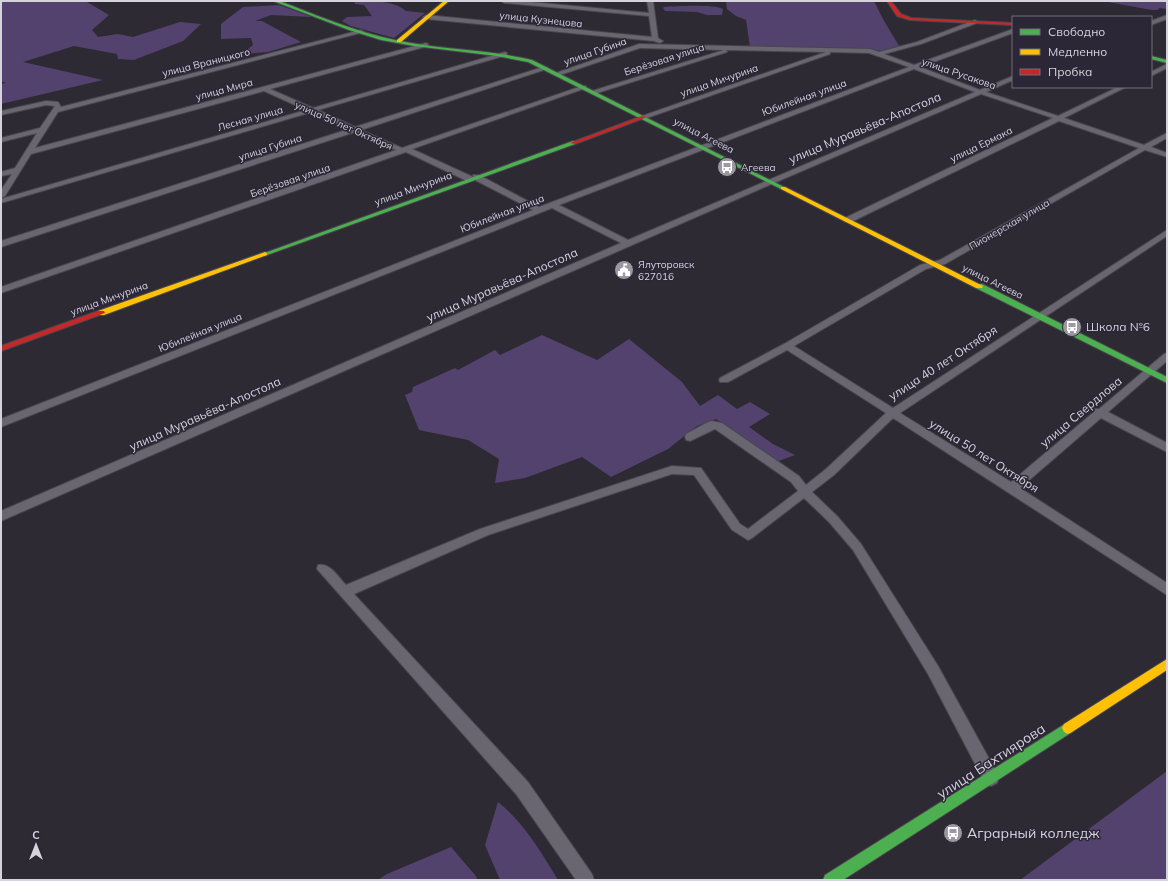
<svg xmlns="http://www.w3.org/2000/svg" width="1168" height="881" font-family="Mulish,sans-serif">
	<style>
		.green { fill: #53426e }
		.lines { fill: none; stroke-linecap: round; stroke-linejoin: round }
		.street-casing { stroke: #49464e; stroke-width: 2 }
		.fast-casing { stroke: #49464e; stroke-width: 2 }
		.slow-casing { stroke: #49464e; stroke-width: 2 }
		.jam-casing { stroke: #49464e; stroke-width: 2 }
		.street { fill: #696671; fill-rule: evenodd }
		.fast { fill: #4caf50; fill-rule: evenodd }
		.slow { fill: #ffc107; fill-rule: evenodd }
		.jam { fill: #c62828; fill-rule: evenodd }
		.labels { text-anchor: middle; stroke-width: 3; stroke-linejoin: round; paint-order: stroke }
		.far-street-label { font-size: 10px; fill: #d6d3dd; stroke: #2c2737 }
		.far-poi-label { font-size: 10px; fill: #d6d3dd; stroke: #2c2737; text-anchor: start }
		.street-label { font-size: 12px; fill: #d6d3dd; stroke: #2c2737 }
		.poi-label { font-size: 12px; fill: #d6d3dd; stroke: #2c2737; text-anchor: start }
		.near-street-label { font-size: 14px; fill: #d6d3dd; stroke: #2c2737 }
		.near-poi-label { font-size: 14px; fill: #d6d3dd; stroke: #2c2737; text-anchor: start }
	</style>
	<rect width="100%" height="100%" fill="#2d2a34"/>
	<g class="green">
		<path d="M1,1l86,1 22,13 -17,15 6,7 20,-3 15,3 47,-15 21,2 -18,17 -49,19 -16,-1 -1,-5 -43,-8 -51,16 80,18 -102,24v-20l5,-1 -5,-2z"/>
		<path d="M354,1c17,0 40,-1 52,10l19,2 -31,25 -43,-12 -9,-5 5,-4 25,-1 -8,-11 -9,-1z"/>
		<path d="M726,1h148l9,18 16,27 -16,5 -133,-4 -4,-27 -10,-4 -9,-7z"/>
		<path d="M1102,1h65v8l-8,-1 -1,2h-6z"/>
		<path d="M279,5l33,12 -41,-2 -16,6h7l39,21 -33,10 -27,2 12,-9 -2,-7 -30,1v-15l22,-17z"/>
		<path d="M664,7c12,-1 50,-3 59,2l-1,6h-15l-10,-3 -32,-1 -2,-3z"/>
		<path d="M542,335l55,25 32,-21 53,43 18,24 18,-11 19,14 13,-7 20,12 -21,13 24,17 22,11 -19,7 -60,-43 -19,7 -29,23 -57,28 -29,-20 -57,21 -30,5 4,-24 -31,-19 -49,-10 -14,-35 7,-3 1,-5 42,-19 3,2 37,-20 5,5z"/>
		<path d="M1167,771v109h-147z"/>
		<path d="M498,802c26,21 43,50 60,78h-58l-15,-35z"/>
		<path d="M451,847l24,28 3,5h-100l9,-6z"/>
	</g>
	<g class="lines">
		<defs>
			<g id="street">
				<path d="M501,1h19l129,12 -2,-12h6l5,37 5,3 -3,2 -6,-2 -228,-22 -3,-2 3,-2 226,22 -3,-21 -145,-13z"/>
				<path d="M1167,15v4l-16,6v-4z"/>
				<path d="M975,20l3,2 -1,1 -56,21 -37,10 30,11 99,-36v4l-93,34 60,23 33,-14v4l-27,12 72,24 60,-29h8l-62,31 80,27 23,-12v5l-16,9 16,6v4l-22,-7 -200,114 -19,5 -132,77 99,62 274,-178v6l-267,177 111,69 83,-70 1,-3h4l65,-55 3,-1v8l-59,51 59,31v9l-66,-34 -81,70 147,95v12l-274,-177 -59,57 -22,17 25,24 24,28 77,122 59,107 2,5 -2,5 -6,3 -6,-3 -57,-109 -75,-124 -24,-28 -25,-24 -52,40 -4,2 -16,-10 -38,-55 -22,-1 -184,61 -134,59 174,188 64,92 2,6h-18l-60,-86 -199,-225 1,-4c12,-3 21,13 28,20l134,-56 192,-63 29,2 39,56 8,5 50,-38 -7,-9 -76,-53 -25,12 -4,-1 -1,-3 1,-3 22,-12 4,-1 10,2 77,53 7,9 20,-16 60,-56 -99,-63 -59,32h-8l-1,-2 1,-2 64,-34 136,-79 20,-5 199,-112 -80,-27 -208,101h-6v-4l208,-100 -72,-24 -207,89 -773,338v-10l620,-268 -69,-35 -551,219v-8l532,-209 -60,-31v2h-6l-61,-29 -405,141v-6l395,-137 -41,-18 -354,115v-6l348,-112 -37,-17 -311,91v-4l305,-89 -42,-19 -233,63 -26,42 -4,2v-8l11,-16 -11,2v-4l14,-4 22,-35 -36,9v-4l39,-10 15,-22 -9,-1 -45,10v-4l45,-10 12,1 3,5 300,-77 3,2 -306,80 -23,36 391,-105 2,1v2l-158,43 43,19 192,-56 2,1v2l-189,55 37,17 188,-60h4v2l-186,61 41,18 180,-62h4v2l-174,61 61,28v-2h6l60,32 370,-140 -40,-14 -39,-1v2l-186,65 -3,-2 1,-1 184,-64 -100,-2 1,2 -133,42 -3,-2 1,-1 132,-41 -84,-2 -80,27h-4v-2l83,-29 231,5 9,3 38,-10zM914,69l61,23 -347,148 -69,-35z"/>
				<path d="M1167,64v4l-16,8v-4z"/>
			</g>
			<g id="fast">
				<path d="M273,1h6c38,14 76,31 116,39 45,10 92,9 137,20l254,128 -5,1 -253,-127 -31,-6 -83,-10 -33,-6 -32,-10z"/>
				<path d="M1151,56l16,4v3l-16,-4z"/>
				<path d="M573,141l2,1v2l-308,111 -2,1 -3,-2z"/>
				<path d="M976,284h6l185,93v6l-191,-95z"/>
				<path d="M1068,722l4,2 2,4 -2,4 -229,148h-20l2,-5z"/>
			</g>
			<g id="slow">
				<path d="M444,1h5l-48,41h-4v-2z"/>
				<path d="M781,187h4l198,99 -1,2h-6l-195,-99z"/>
				<path d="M265,252l2,1v2l-163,60h-6l-1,-2 1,-2z"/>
				<path d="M1167,659v11l-95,62 -4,2 -4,-2 -2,-4 2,-4z"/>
			</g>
			<g id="jam">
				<path d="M887,1h4l10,13 10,4 102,5v2l-103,-5 -13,-4z"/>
				<path d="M642,116l5,1 -72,27 -5,-1z"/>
				<path d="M98,311h6l1,2 -104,38v-5z"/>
			</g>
		</defs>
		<use href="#street" class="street-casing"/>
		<use href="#fast" class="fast-casing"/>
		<use href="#slow" class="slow-casing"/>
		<use href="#jam" class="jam-casing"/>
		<use href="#street" class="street"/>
		<use href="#fast" class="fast"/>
		<use href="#slow" class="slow"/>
		<use href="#jam" class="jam"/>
	</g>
	<defs>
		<symbol id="bus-disc" viewBox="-11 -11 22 22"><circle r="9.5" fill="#9b98a2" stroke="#2c2737"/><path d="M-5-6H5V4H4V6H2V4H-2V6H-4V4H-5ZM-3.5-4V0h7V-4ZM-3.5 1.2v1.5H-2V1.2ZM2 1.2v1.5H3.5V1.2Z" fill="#fff"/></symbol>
		<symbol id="civic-disc" viewBox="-11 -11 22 22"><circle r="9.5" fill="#9b98a2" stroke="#2c2737"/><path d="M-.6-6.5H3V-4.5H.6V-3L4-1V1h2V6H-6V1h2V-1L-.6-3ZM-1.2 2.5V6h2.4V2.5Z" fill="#fff"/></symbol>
	</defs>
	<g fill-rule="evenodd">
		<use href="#bus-disc" x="716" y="156" width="22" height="22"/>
		<use href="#civic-disc" x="613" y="259" width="22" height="22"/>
		<use href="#bus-disc" x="1061" y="316" width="22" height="22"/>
		<use href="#bus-disc" x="942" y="822" width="22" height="22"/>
	</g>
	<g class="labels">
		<g class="far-street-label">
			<text transform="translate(541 19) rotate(6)" y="4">улица Кузнецова</text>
			<text transform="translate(595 51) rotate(-19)" y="4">улица Губина</text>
			<text transform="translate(664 59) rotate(-18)" y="4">Берёзовая улица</text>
			<text transform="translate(206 62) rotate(-14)" y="4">улица Враницкого</text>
			<text transform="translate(959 73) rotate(19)" y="4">улица Русакова</text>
			<text transform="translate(719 80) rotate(-19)" y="4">улица Мичурина</text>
			<text transform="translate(224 89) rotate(-15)" y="4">улица Мира</text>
			<text transform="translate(804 97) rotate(-20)" y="4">Юбилейная улица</text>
			<text transform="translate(250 118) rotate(-16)" y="4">Лесная улица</text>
			<text transform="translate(344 125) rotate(24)" y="4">улица 50 лет Октября</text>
			<text transform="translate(704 135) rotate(27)" y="4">улица Агеева</text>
			<text transform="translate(981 144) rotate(-26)" y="4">улица Ермака</text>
			<text transform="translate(270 147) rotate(-18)" y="4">улица Губина</text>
			<text transform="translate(290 180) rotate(-19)" y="4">Берёзовая улица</text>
			<text transform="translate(413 188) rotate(-20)" y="4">улица Мичурина</text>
			<text transform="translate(502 213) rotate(-21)" y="4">Юбилейная улица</text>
			<text transform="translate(1009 224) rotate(-30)" y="4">Пионерская улица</text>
			<text transform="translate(993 281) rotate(26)" y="4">улица Агеева</text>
			<text transform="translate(109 298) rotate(-20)" y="4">улица Мичурина</text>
			<text transform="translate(200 332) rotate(-22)" y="4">Юбилейная улица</text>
		</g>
		<g class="far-poi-label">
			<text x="741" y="171">Агеева</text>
			<text x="638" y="268">Ялуторовск<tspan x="638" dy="12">627016</tspan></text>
		</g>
		<g class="street-label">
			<text transform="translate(865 128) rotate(-23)" y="4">улица Муравьёва-Апостола</text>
			<text transform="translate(502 285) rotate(-24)" y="4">улица Муравьёва-Апостола</text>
			<text transform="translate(943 363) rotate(-33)" y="4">улица 40 лет Октября</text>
			<text transform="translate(1081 412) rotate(-40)" y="4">улица Свердлова</text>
			<text transform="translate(205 414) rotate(-24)" y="4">улица Муравьёва-Апостола</text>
			<text transform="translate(984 456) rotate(32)" y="4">улица 50 лет Октября</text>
		</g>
		<g class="poi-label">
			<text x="1086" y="331">Школа №6</text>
		</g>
		<g class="near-street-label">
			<text transform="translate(991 761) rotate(-33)" y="5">улица Бахтиярова</text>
		</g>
		<g class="near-poi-label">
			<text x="967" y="838">Аграрный колледж</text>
		</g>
	</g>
	<rect width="1168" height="881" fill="none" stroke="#d6d3dd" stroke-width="4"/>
	<rect x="1012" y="16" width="140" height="72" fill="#2c2737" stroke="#706c79"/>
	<rect x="1020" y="29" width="20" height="6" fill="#4caf50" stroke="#706c79"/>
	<text x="1048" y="36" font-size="12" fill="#d6d3dd">Свободно</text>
	<rect x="1020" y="49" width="20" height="6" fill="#ffc107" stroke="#706c79"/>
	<text x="1048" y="56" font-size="12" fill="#d6d3dd">Медленно</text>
	<rect x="1020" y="69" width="20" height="6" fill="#c62828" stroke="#706c79"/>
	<text x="1048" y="76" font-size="12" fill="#d6d3dd">Пробка</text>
	<g transform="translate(36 845)" stroke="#2c2737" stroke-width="3" paint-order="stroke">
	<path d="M0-3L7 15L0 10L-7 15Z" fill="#d6d3dd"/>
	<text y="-6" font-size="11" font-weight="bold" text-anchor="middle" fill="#d6d3dd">С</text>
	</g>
</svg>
